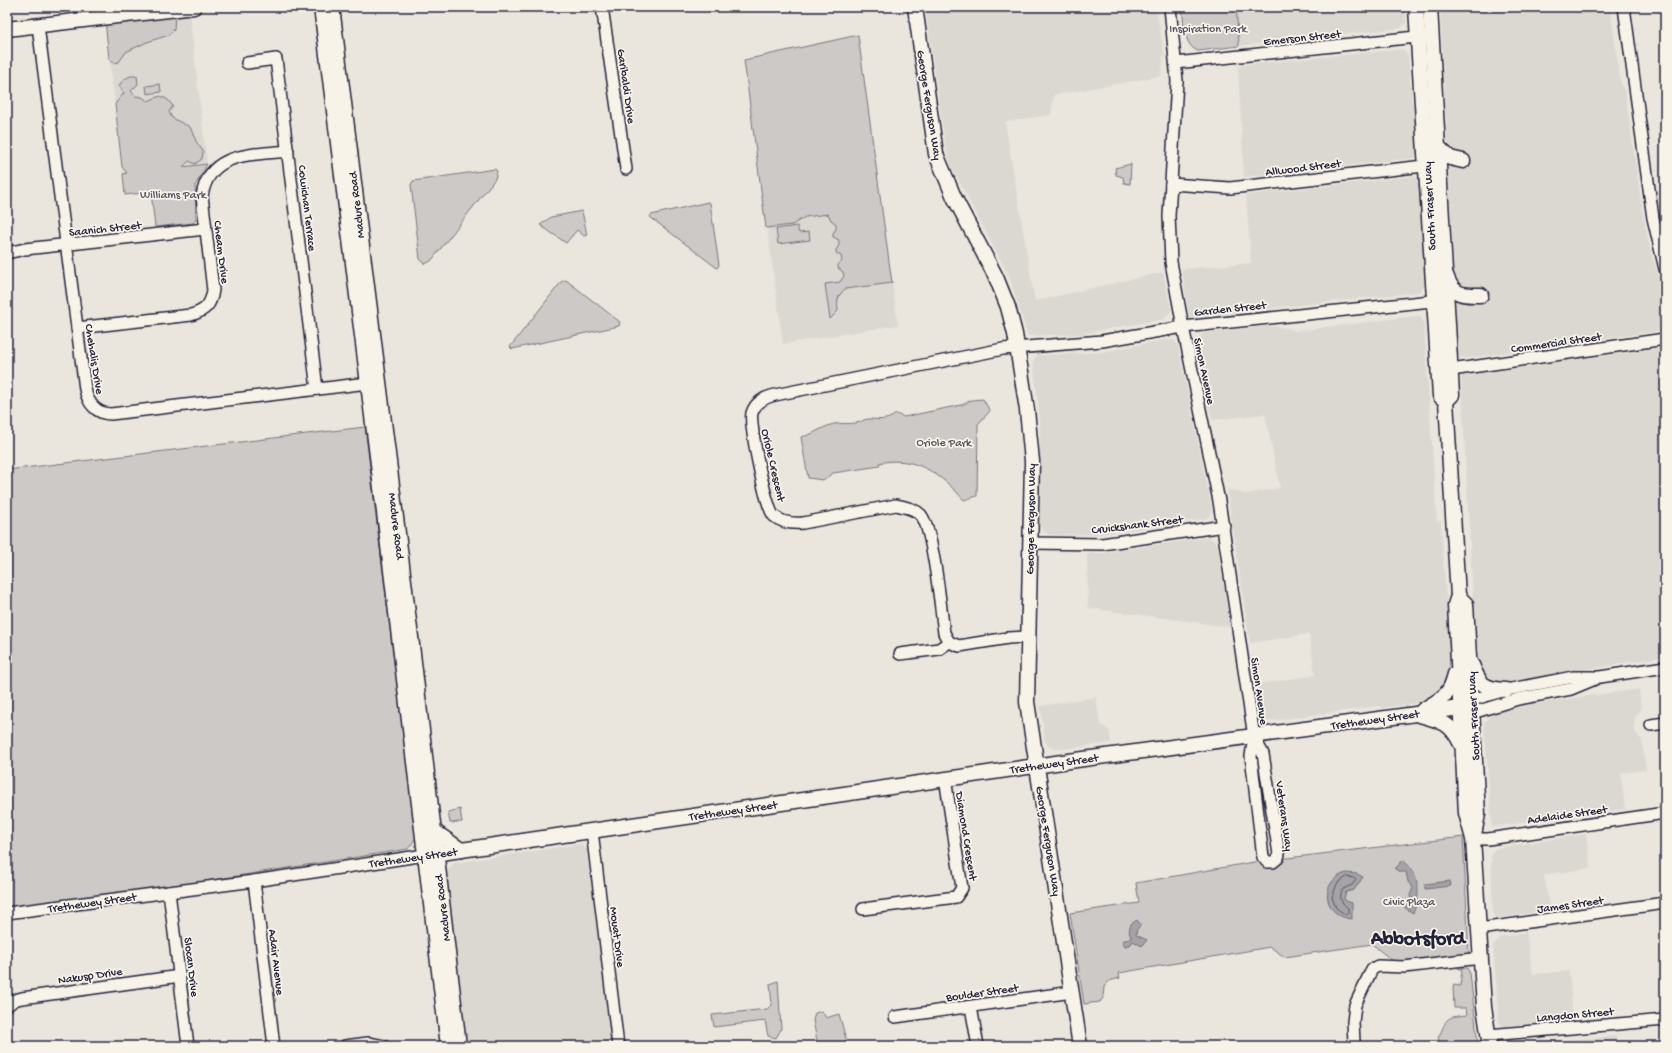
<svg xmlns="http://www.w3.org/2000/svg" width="1672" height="1053" font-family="'Gochi Hand',sans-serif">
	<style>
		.built { fill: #dbd8d2 }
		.green { fill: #cdc9c6; stroke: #787680 }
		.water { fill: #a6a3a6; stroke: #716f7b }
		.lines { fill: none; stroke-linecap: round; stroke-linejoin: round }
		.shore { stroke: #575666; stroke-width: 1 }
		.minor-casing { stroke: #22223b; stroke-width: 14 }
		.major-casing { stroke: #22223b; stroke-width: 17 }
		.minor { stroke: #f7f3e8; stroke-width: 11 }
		.major { stroke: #f7f3e8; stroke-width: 14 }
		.labels { text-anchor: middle; stroke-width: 3.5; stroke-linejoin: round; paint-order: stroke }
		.park-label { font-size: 12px; fill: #555465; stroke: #f7f3e8 }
		.street-label { font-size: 12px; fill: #22223b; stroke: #f7f3e8 }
		.town-label { font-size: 20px; font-weight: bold; fill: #22223b; stroke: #f7f3e8 }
	</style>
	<rect width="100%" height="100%" fill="#eae6de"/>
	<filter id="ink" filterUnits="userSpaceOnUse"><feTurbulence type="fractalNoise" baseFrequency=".025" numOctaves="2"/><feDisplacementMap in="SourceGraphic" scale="8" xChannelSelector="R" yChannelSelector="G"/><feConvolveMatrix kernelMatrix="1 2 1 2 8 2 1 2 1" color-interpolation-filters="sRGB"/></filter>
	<g filter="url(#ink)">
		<g class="built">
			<path d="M925,7h231l8,46 -3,23 -107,19 -3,20 -46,7 30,179 128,-29 8,38 -6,9 -84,15 -53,2 -19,-60 -58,-110 -6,-21z"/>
			<path d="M1236,7h169l1,16 -5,5 -162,18z"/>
			<path d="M1440,7h170l11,77 4,8 19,128 7,33 12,35 2,37 -7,6 -191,27 -7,-1 -4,-4 -3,-43 3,-1z"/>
			<path d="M189,10l18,154 -84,10 -18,-154z"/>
			<path d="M858,35l40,290 -115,19 -39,-284z"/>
			<path d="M1403,49l5,6 4,49h3l3,48 -4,6 -170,19 -6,-109 4,-3z"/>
			<path d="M1415,176l8,8 6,99 -3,1 -6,8 -231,25 -7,-48 69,-6 -5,-68z"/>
			<path d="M1415,316h5l4,7 13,199 4,-1 9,139h3l-2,21 -23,21 -47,6 -1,-2 -116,16 -7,-38 58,-9 -6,-41 -59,9 -23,-154 18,5 35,-6 -15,-74 -53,6 -16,-79 7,-8 66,-7 19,2 7,3z"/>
			<path d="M1169,339l5,1 4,5 34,165 -2,5 -5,4 -103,15 -52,1 -7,-4 -3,-6v-105l-7,-59 5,-6 63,-3z"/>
			<path d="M1665,347v309l-173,30 -15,-10 -16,-300z"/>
			<path d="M1209,537l8,7 13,83 -142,-19 -1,-55h14z"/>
			<path d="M1639,689l2,21 -6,8 -1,9 3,8 5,5 4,30 -25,3 4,36 -133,18 -8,-104 8,-9 39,-10z"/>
			<path d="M1096,697l4,27 9,6 2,13 -49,6h-8l-6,-3 -3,-5 -5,-35z"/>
			<path d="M1586,834l5,34 -47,7 6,35 -52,8 -5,-3 -2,-60 2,-4 4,-3z"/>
			<path d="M580,844l7,5 25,197h-145l-21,-174 8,-9z"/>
			<path d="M1526,932l7,42 36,-3 4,48 -68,7 -6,-3 -6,-78 8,-8z"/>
			<path d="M1616,1036l1,10h-109l8,-2z"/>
		</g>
		<g class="green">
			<path d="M1182,7h54l3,39 -41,5c-15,-5 -14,-30 -16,-44z"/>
			<path d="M175,13l-1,17 -5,5 -22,7 -21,10 -7,10 -5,1 -5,-4 -4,-39z"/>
			<path d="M858,35l34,248 -47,6c-8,7 -8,12 -7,22l-8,8 -5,-35 15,-2 4,-6 -1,-4 -5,-4v-3l4,-4 -1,-5 -5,-3v-3l3,-5v-5l-6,-3v-4l3,-4v-5l-5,-4 -3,-6 -23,3 -13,8 -26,3 -22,-168z"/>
			<path d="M130,76h7l1,8 -7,7 4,5 7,1 6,4 12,-5 7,3 6,7 -4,6 3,6 18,9 7,16 6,8 -1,8 -7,5 -6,-3 -6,6 24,-3 -12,22 1,34 -3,3 -38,4 -4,-35 -26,3 -2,-21 4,-1 -5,-6 -7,-63 9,-11 -5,-7 4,-6z"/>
			<path d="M160,84l1,8 -14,2 -1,-8z"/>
			<path d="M1131,164l-1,20 -6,-1 -1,-6 -7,-2 -1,-7z"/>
			<path d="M495,169l2,2 -2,8 -64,82 -6,3 -5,-5 -9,-74 2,-4z"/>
			<path d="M708,202l2,1 9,62 -2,3 -67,-51 1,-2z"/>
			<path d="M582,211l5,24 -3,1 -7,-6 -11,13 -26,-18 11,-8z"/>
			<path d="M797,226l2,7 10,-1 1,8 -32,4 -2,-15z"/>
			<path d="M566,280l54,42 -1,4 -107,23 -2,-2 52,-66z"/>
			<path d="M983,399l7,12 -12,13 -1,72 -13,4c-23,-26 -49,-45 -85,-37l1,3 -47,7 -10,7 -15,-2 -7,-41c12,-2 20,-10 33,-13 8,-1 15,0 22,-1 4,0 8,-4 12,-4 12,0 17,3 28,-5l8,3 57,-12 11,-5z"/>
			<path d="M365,427l51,411 -8,11 -247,39 -154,19v-437z"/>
			<path d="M460,809l2,13 -12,1 -2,-11z"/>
			<path d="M1463,837l6,117 -74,9 -23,-19 -87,13 -15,-10 -151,26 1,5 -11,3 -5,6 -1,11 -3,4 -16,2 -14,-91 69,-10 -3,-20 118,-21z"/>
			<path d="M1458,968h9l3,5 8,73h-36l-4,-8c10,-19 5,-21 29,-23l-1,-7h-12l-1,-23 7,1 2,-16z"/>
			<path d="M778,981l3,48 -5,9 -8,-2 -3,-15 -51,6 -2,-12 55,-6 5,-4 -2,-21z"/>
			<path d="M822,1011l4,7 13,-4 7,25v7h-28l-5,-26 2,-7z"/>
		</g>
		<g class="water">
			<path d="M1403,860c16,14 19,34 10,53l-8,-5v-4l6,-1 -1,-8 3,-7 -5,-6 -2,-10h-5l-6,-3z"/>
			<path d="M1346,873l11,1 6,3 -9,13 -8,2 -2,6 2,3 6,2v16c-29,-2 -34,-38 -6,-46z"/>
			<path d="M1450,881l1,5 -26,3v-5z"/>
			<path d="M1137,920l4,5 -4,4 -1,6 11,5 -5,6 -9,-5 -3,4 -5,1 -3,-5 9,-3 -2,-7 2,-7z"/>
		</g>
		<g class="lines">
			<path class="shore" d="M1347,877l7,1 2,2 -4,5 -9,4c-5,9 -2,13 5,19v5l-2,2 -10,-7 -4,-11 5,-13z"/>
			<defs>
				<g id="minor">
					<path d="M602,7l24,162"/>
					<path d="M1170,7l7,74 -8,135 2,46 12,65 36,174 35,236 -3,19 12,101 4,5h6l5,-4 1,-4 -16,-100 -9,-17"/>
					<path d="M1624,7l29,211 12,51"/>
					<path d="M38,26l47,363c3,14 11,25 26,25l265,-32"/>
					<path d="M247,63l29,-4 41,330"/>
					<path d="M1176,63l249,-27"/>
					<path d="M1171,184l59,4 203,-23"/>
					<path d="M7,253l18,-4 180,-20"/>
					<path d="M77,328l114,-13c14,-4 20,-10 22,-25l-11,-94c7,-45 51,-41 86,-45"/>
					<path d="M1451,370l214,-31"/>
					<path d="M1030,543l72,1 122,-18"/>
					<path d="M949,642l-5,-9c-3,-23 -11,-104 -23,-118 -7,-7 -16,-8 -25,-10l-93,18c-11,1 -21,0 -29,-7 -8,-7 -25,-92 -22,-103 3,-10 13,-16 23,-18l228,-46 99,-8 81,-14 258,-27"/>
					<path d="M900,654l39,-5 10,-7 10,4 49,-8 21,-1"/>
					<path d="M1466,704l6,-4 34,-10 67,-13h27l65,-10"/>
					<path d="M1466,710l6,3 46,-14 53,-10 24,-10"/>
					<path d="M1651,725l14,-2"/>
					<path d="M592,831l26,215"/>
					<path d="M1473,839h15l177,-26"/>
					<path d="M254,881l20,165"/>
					<path d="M169,892l19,154"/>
					<path d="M863,909l93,-12 6,-9 -17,-110"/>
					<path d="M7,913l247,-32 171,-26"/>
					<path d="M1479,929l186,-26"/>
					<path d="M7,1006l7,-6 8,-2 158,-22"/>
					<path d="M971,1007l7,39"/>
					<path d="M895,1017l177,-25"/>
					<path d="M1488,1035l177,-15"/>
					<path d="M345,1046l23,-3 16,3"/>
					<path d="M1353,1046l1,-4 -1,-20 2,-17 17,-36 6,-3 26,1 77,-9"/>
				</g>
				<g id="major">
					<path d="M321,7l62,497 65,542"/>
					<path d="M332,7l80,638 47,401"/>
					<path d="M915,7l21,147 18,43 42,80 12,30 7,27 12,76 5,51 -5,241 53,344"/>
					<path d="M1416,7l24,389 6,5 12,195 -3,9 11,208 7,26 11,168 6,39"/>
					<path d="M1430,7l22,388 -6,6"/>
					<path d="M7,29l187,-22"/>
					<path d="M1437,146l13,12 13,3"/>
					<path d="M1446,275c7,21 16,20 35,20"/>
					<path d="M1458,596l8,8 12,210 -4,21"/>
					<path d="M1472,665c8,20 12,24 34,25"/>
					<path d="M1423,710c18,-11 27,-14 32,-36"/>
					<path d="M1420,715c22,6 31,8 41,29"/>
					<path d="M434,831l27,19"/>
					<path d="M427,855l642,-94 391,-53"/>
				</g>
			</defs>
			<use href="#minor" class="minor-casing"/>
			<use href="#major" class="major-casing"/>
			<use href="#minor" class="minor"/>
			<use href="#major" class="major"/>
		</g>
	</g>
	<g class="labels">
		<g class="park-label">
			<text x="1208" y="32">Inspiration Park</text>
			<text x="173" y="198">Williams Park</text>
			<text x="944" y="446">Oriole Park</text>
			<text x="1409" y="905">Civic Plaza</text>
		</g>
		<g class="street-label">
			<text transform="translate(1302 37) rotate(-6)" y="4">Emerson Street</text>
			<text transform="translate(627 86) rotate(82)" y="4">Garibaldi Drive</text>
			<text transform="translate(930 105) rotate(81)" y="4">George Ferguson Way</text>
			<text transform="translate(1303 167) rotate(-7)" y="4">Allwood Street</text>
			<text transform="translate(356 205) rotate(-97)" y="4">Maclure Road</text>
			<text transform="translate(1429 206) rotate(-93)" y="4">South Fraser Way</text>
			<text transform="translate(308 208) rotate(83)" y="4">Cowichan Terrace</text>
			<text transform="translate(105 228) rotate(-6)" y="4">Saanich Street</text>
			<text transform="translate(222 252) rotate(83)" y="4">Cheam Drive</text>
			<text transform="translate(1230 308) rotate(-6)" y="4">Garden Street</text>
			<text transform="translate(1556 342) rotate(-8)" y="4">Commercial Street</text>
			<text transform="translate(95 359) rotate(81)" y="4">Chehalis Drive</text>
			<text transform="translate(1205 371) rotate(78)" y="4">Simon Avenue</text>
			<text transform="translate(774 465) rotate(77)" y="4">Oriole Crescent</text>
			<text transform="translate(1030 519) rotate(-89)" y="4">George Ferguson Way</text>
			<text transform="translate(1137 524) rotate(-7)" y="4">Cruickshank Street</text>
			<text transform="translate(397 526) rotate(83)" y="4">Maclure Road</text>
			<text transform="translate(1260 691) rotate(82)" y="4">Simon Avenue</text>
			<text transform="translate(1473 716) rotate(-93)" y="4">South Fraser Way</text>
			<text transform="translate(1375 719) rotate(-8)" y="4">Trethewey Street</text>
			<text transform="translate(1054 763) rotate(-8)" y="4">Trethewey Street</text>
			<text transform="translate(733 810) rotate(-8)" y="4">Trethewey Street</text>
			<text transform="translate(1567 814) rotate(-8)" y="4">Adelaide Street</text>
			<text transform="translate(1285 816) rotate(82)" y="4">Veterans Way</text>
			<text transform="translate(967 836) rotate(81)" y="4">Diamond Crescent</text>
			<text transform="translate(1049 841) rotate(81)" y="4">George Ferguson Way</text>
			<text transform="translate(413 857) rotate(-8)" y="4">Trethewey Street</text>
			<text transform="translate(92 902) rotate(-8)" y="4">Trethewey Street</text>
			<text transform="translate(1570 904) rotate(-8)" y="4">James Street</text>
			<text transform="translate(442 908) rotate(-97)" y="4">Maclure Road</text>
			<text transform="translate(618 937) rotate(83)" y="4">Mouat Drive</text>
			<text transform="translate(277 962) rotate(83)" y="4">Adair Avenue</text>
			<text transform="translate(192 967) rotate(83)" y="4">Slocan Drive</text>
			<text transform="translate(90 975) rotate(-8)" y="4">Nakusp Drive</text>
			<text transform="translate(982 992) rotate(-8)" y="4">Boulder Street</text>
			<text transform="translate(1575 1014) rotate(-5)" y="4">Langdon Street</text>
		</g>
		<g class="town-label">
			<text x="1418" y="944">Abbotsford</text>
		</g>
	</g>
	<rect width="1672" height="1053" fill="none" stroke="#f7f3e8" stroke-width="24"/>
	<rect x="12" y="12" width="1648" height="1029" fill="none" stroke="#22223b" stroke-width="1.5" filter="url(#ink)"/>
</svg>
